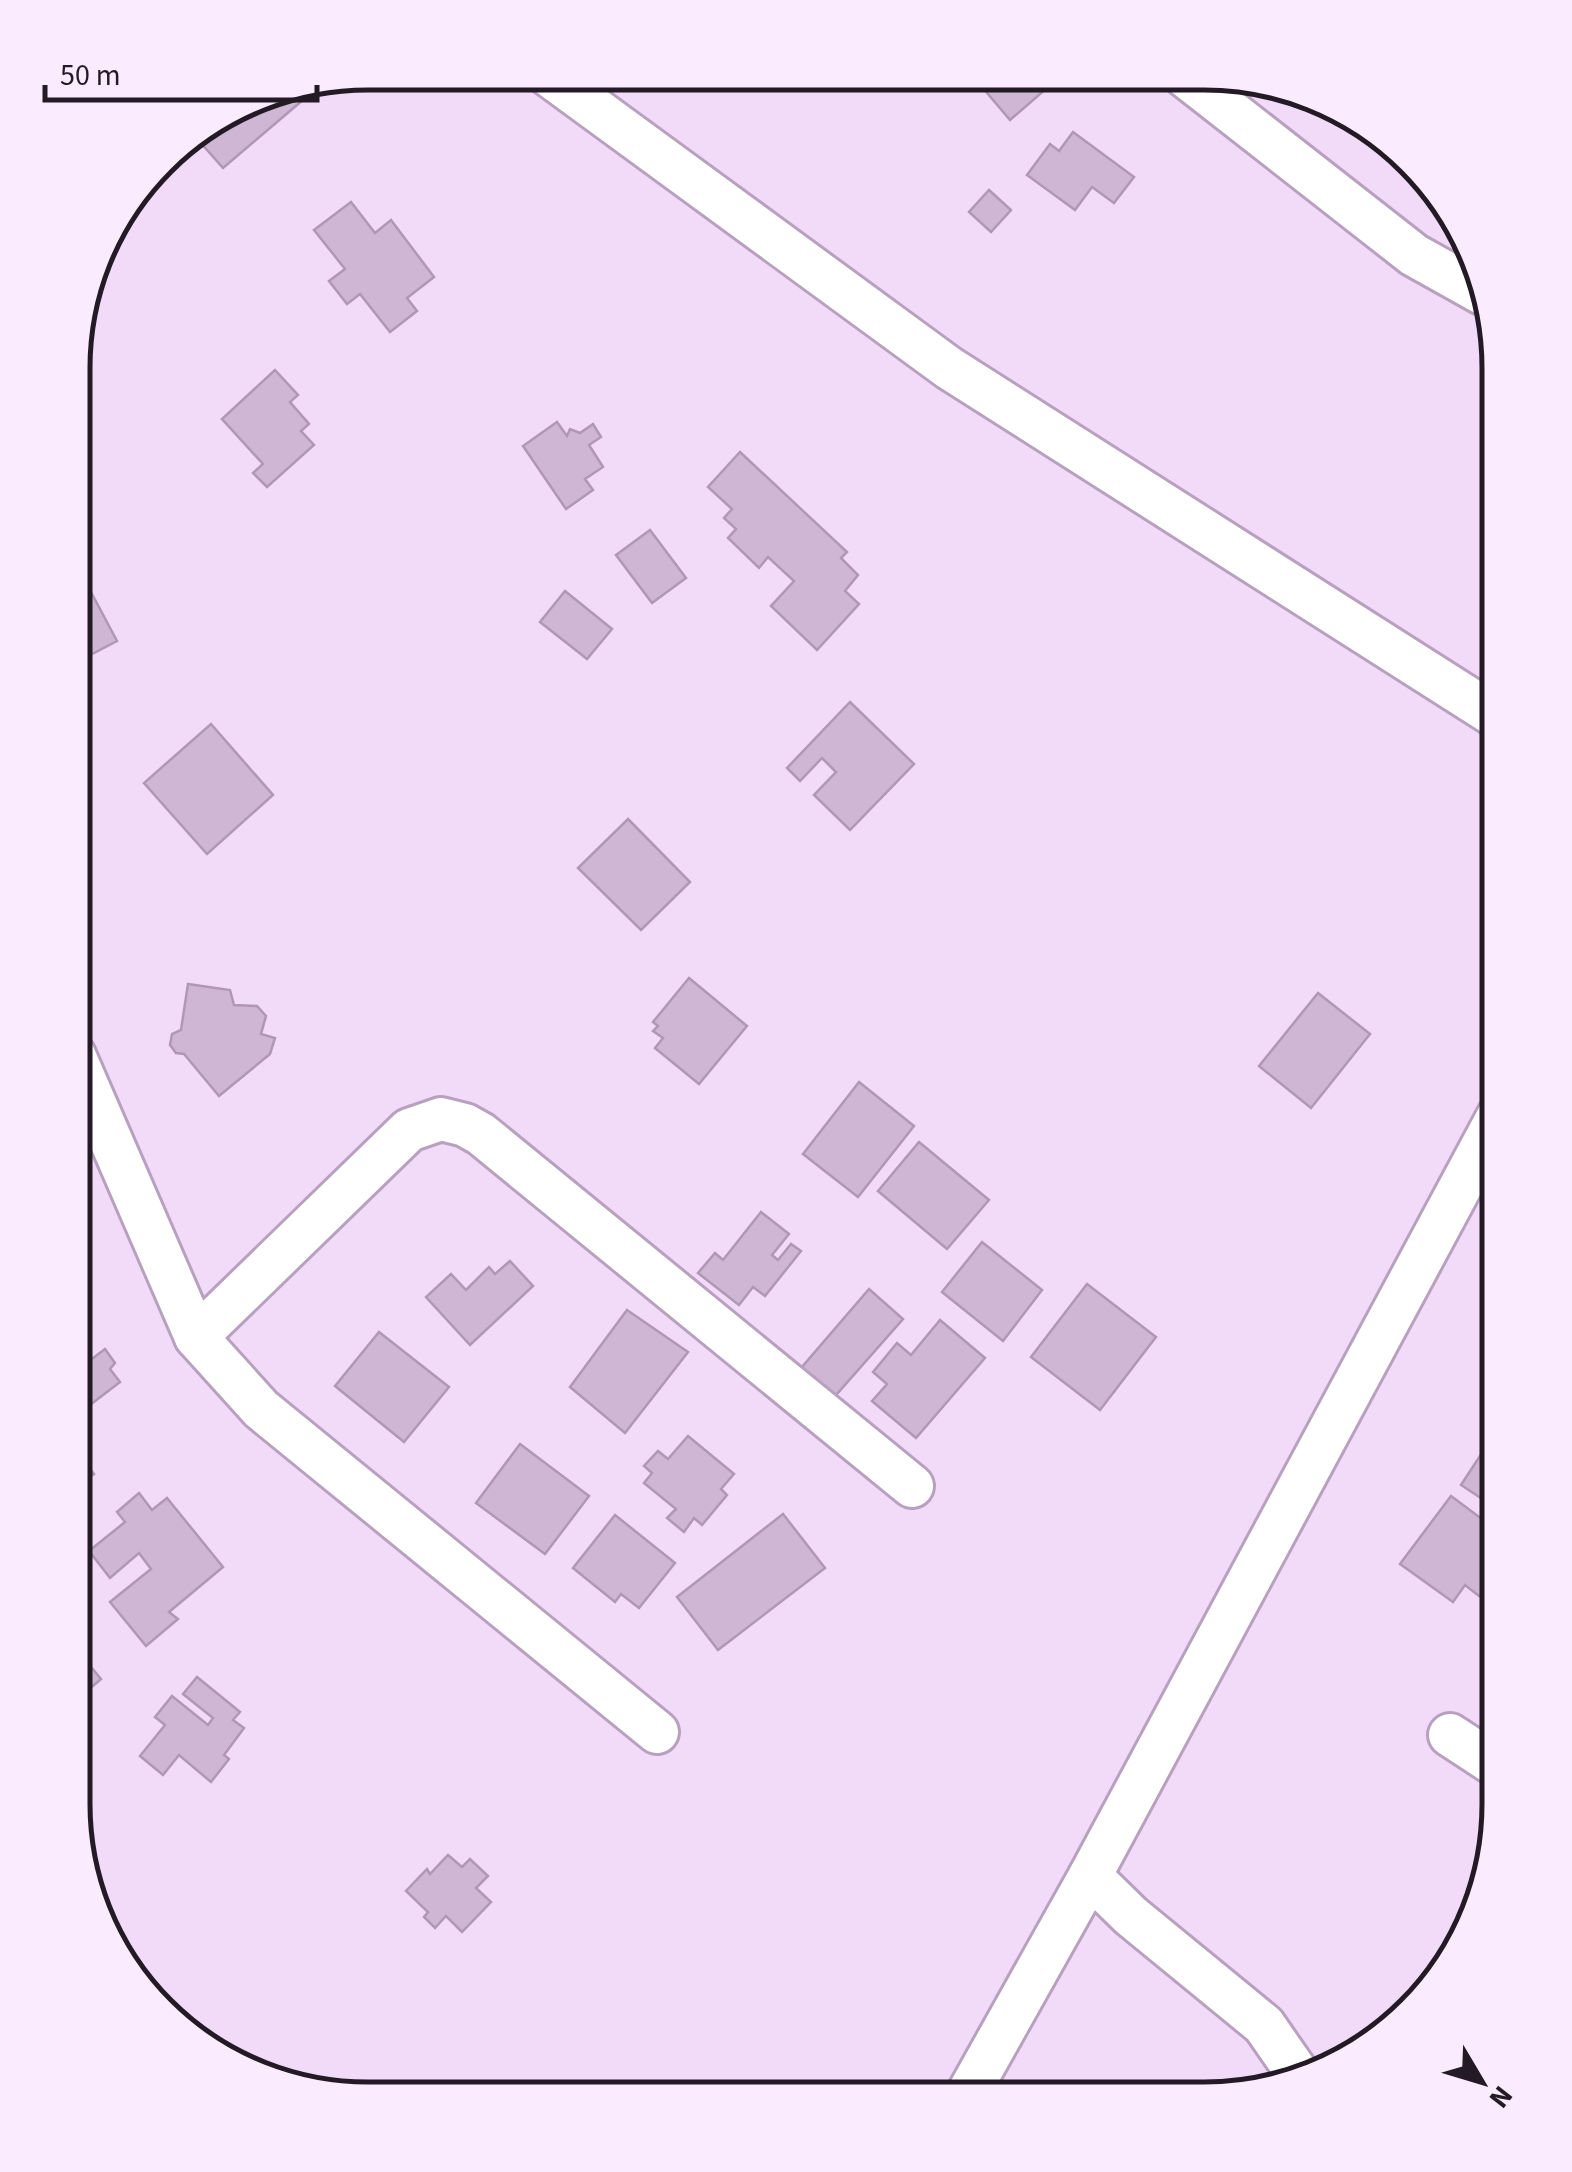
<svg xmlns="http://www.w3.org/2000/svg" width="1572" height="2172" font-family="'Source Sans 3',sans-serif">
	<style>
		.building { fill: #cfb6d4; stroke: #b098b5; stroke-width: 2.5 }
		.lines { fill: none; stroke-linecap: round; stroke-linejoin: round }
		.street-casing { stroke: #b8a1be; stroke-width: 48 }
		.street { stroke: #fff; stroke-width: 42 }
		.rim { fill: none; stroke: #231a25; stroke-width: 5 }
	</style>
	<rect width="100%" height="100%" fill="#f2daf9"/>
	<g class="building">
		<path d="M971,74l91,1 -52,45z"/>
		<path d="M292,85l12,14 -81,69 -30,-34 80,-46z"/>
		<path d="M1073,132l61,45 -20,26 -22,-16 -17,23 -48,-35 23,-31 9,7z"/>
		<path d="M989,190l22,20 -20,22 -22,-20z"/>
		<path d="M351,202l24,31 16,-13 43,57 -27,21 10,13 -27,21 -30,-38 -13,10 -18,-23 16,-12 -31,-39z"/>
		<path d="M275,370l23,25 -8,7 19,22 -8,7 13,14 -47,42 -14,-14 10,-9 -41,-45z"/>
		<path d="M557,422l10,14 3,-7 10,4 13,-9 8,13 -12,8 14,22 -18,12 8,11 -27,19 -43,-63z"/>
		<path d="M740,452l107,100 -6,6 17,17 -13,16 14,13 -42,46 -46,-44 23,-25 -26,-24 -9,11 -31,-30 8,-9 -12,-11 8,-9 -24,-22z"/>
		<path d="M650,530l36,48 -34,25 -36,-48z"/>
		<path d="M75,562l42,79 -42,22z"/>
		<path d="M565,591l47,38 -25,30 -47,-37z"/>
		<path d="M850,702l64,62 -64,66 -36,-35 22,-23 -14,-14 -22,23 -13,-13z"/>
		<path d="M211,724l62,71 -66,59 -63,-71z"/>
		<path d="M628,819l62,63 -49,48 -63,-62z"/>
		<path d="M689,978l58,48 -48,58 -44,-36 8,-10 -10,-7 5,-5 -5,-4z"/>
		<path d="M188,984l42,6 4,15 23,1 9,10 -5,18 14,4 -5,16 -51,42 -35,-42 -8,-1 -6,-8 2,-11 9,-4z"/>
		<path d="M1318,993l52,41 -59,74 -52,-42z"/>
		<path d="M859,1082l55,44 -56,71 -55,-43z"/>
		<path d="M919,1142l70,58 -42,49 -69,-58z"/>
		<path d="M761,1212l28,22 -17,21 6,5 13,-16 10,7 -36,45 -12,-9 -14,18 -41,-32 17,-20 8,7z"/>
		<path d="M982,1242l60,48 -39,51 -61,-49z"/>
		<path d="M510,1261l23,25 -63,59 -44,-48 25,-23 15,16 23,-23 6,7z"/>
		<path d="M1087,1284l69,53 -56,73 -69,-53z"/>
		<path d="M869,1289l34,30 -74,84 -33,-29z"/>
		<path d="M627,1310l61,42 -63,81 -55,-46z"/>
		<path d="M940,1320l45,38 -69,80 -44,-37 15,-17 -14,-12 24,-29 14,12z"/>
		<path d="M379,1332l70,55 -45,55 -69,-56z"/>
		<path d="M105,1349l10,14 -5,6 10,13 -47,36v-45z"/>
		<path d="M1499,1427v83l-38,-25z"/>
		<path d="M78,1429l10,14 -11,9 17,22 -21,16v-57z"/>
		<path d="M688,1436l46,38 -13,15 6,6 -25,30 -8,-7 -10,14 -17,-14 9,-9 -32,-26 8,-10 -8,-7 14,-15 10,8z"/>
		<path d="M520,1444l69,52 -44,58 -69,-51z"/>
		<path d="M139,1493l13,17 15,-12 56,69 -54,45 9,7 -32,27 -36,-44 41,-33 -12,-16 -29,25 -21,-27 36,-29 -8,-10z"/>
		<path d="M1451,1496l39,29 -3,20 12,8v16l-20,27 -14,-11 -12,17 -53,-38z"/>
		<path d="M783,1514l42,54 -107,82 -41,-53z"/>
		<path d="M615,1515l60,48 -36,45 -18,-14 -6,8 -42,-34z"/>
		<path d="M73,1645l28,34 -28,24z"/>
		<path d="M197,1677l43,35 -7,8 11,8 -20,27 5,4 -18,23 -32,-27 -16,20 -23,-19 25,-31 -10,-8 17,-21 36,29 5,-7 -30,-24z"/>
		<path d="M448,1855l14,12 8,-8 18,17 -12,12 15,14 -29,30 -16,-16 -11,12 -11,-11 4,-5 -22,-21 21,-22 3,5z"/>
	</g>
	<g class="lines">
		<defs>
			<g id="street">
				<path d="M546,73l403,295 550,350"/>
				<path d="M1184,75l230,180 68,38"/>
				<path d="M74,1055l122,282 65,72 396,323"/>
				<path d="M196,1337l213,-207 32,-11 24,6 16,9 431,352"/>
				<path d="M1450,1735l49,32"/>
				<path d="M1090,1876l41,40 133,109 36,52"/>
				<path d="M965,2099l125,-223 409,-761"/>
			</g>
		</defs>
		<use href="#street" class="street-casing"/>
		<use href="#street" class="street"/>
	</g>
	<path d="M0 0H1572V2172H0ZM368 90H1204A278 278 0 0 1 1482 368V1804A278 278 0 0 1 1204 2082H368A278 278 0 0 1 90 1804V368A278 278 0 0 1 368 90Z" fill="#faebfe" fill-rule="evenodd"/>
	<path class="rim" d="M368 90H1204A278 278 0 0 1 1482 368V1804A278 278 0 0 1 1204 2082H368A278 278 0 0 1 90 1804V368A278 278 0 0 1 368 90Z"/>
	<g transform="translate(1482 2082) rotate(128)" stroke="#faebfe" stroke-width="8" paint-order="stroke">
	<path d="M0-8L18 38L0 25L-18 38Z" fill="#231a25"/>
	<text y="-15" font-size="28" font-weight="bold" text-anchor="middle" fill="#231a25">N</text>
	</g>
	<path d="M45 85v15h272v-15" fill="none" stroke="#231a25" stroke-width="5"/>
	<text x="60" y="85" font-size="30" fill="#231a25" stroke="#faebfe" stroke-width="8" paint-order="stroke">50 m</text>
</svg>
